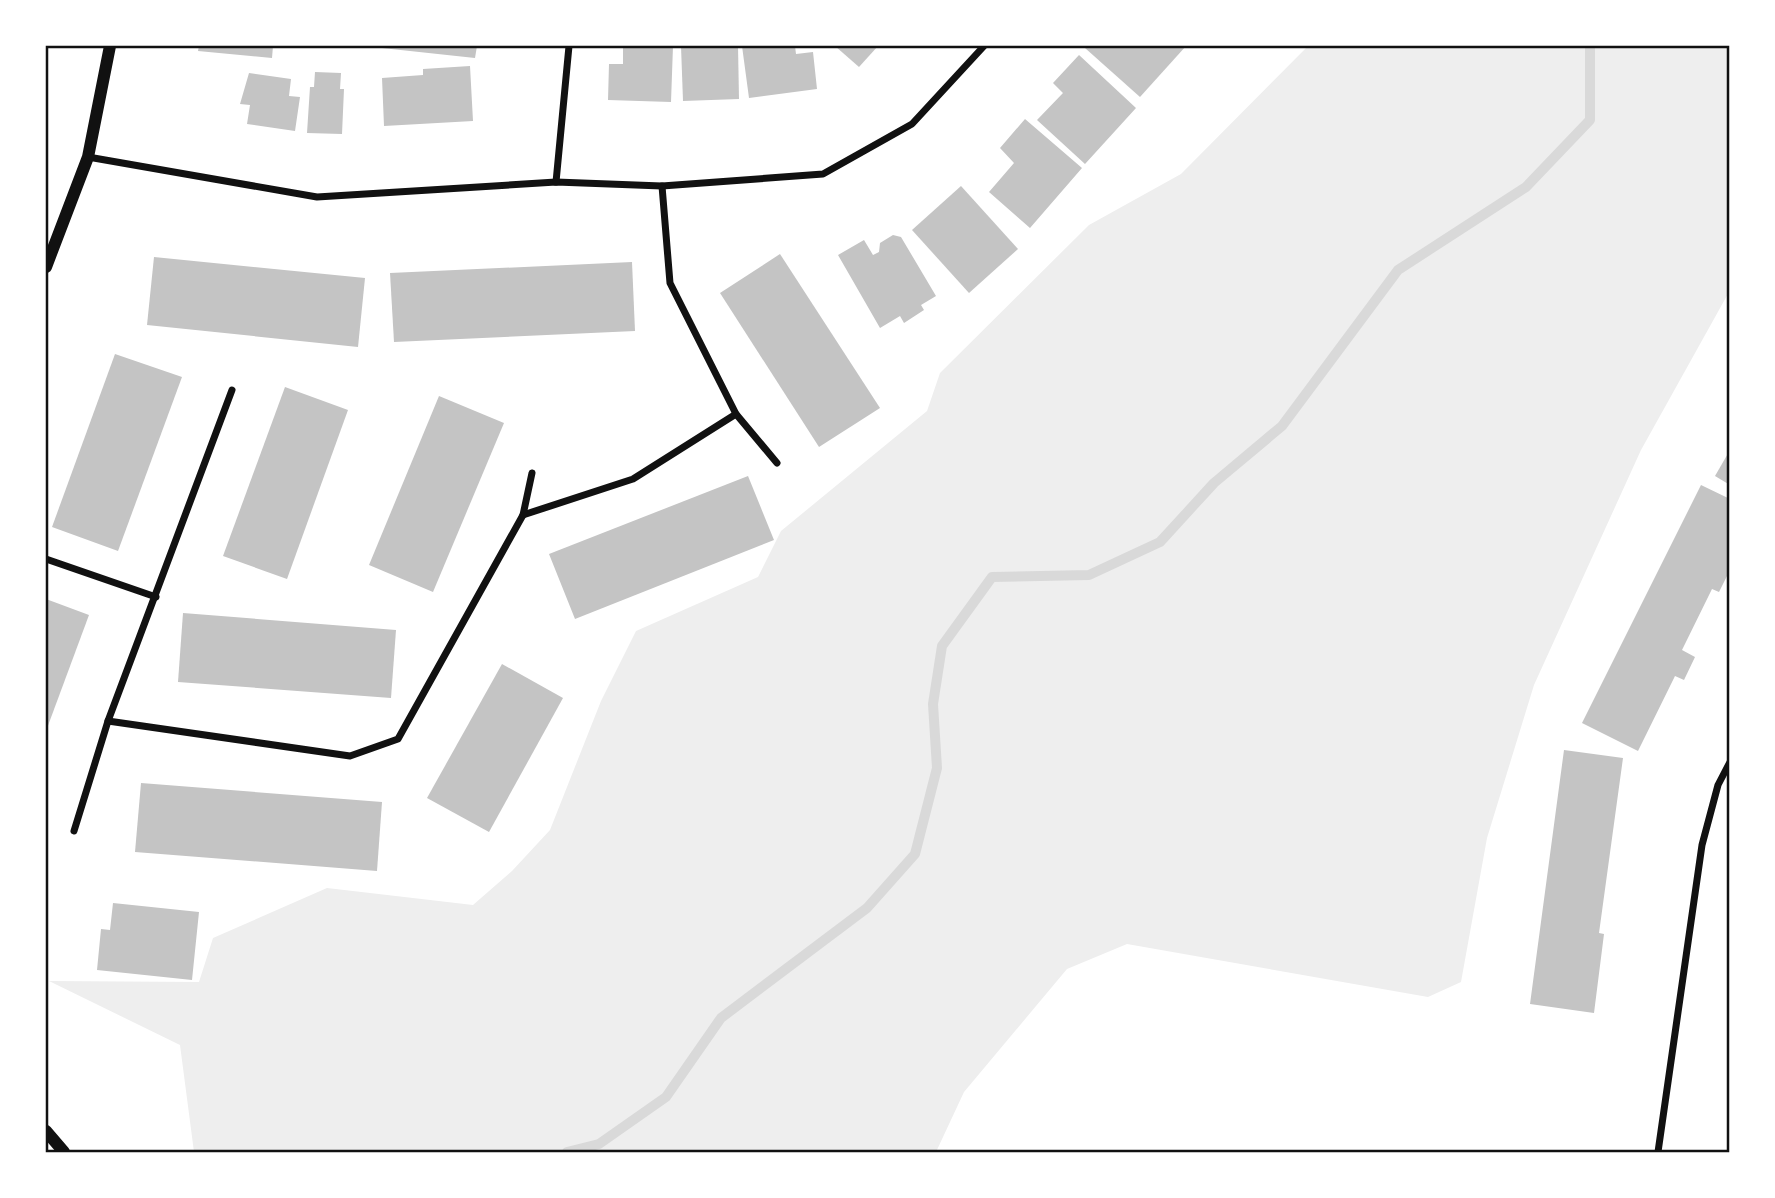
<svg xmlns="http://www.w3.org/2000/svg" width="1775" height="1198" font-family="'Sofia Sans Condensed',sans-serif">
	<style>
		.green { fill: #eee }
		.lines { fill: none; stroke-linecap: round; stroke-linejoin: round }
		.stream { stroke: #d9d9d9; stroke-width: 10 }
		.building { fill: #c4c4c4 }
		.minor { stroke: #111; stroke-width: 7 }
		.tertiary { stroke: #111; stroke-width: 12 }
		.neatline { fill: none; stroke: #111; stroke-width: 2.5 }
	</style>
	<rect width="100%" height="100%" fill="#fff"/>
	<path class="green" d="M1308,46h421v246l-88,158 -107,235 -47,153 -26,144 -33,15 -301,-53 -60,25 -103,123 -28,60h-742l-14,-107 -131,-64 150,1 14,-44 114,-50 146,17 39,-34 38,-41 51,-129 35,-70 122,-54 23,-46 146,-120 13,-38 149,-148 92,-51z"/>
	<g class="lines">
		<path class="stream" d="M567,1152l32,-8 67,-47 55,-79 146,-110 48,-54 22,-86 -4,-64 9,-58 50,-69 97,-2 71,-33 54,-59 68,-57 116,-156 128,-83 64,-67v-74"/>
	</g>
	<g class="building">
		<path d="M199,46h74l-1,12 -74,-7z"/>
		<path d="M382,46h95l-2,12 -93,-10z"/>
		<path d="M623,46h50l-2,56 -63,-2 1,-36h14z"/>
		<path d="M681,46h57l1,53 -56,2z"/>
		<path d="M742,46h53l1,8 17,-2 4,37 -68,9z"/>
		<path d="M835,46h43l-19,21z"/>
		<path d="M1087,46h99l-46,51 -55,-49z"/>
		<path d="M1079,55l57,53 -51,56 -48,-44 26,-27 -10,-10z"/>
		<path d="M470,66l3,55 -89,5 -2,-48 41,-3v-6z"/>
		<path d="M315,72l26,1 -1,16h4l-2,45 -35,-1 3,-46h4z"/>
		<path d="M249,73l42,6 -2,17 11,1 -5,34 -48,-7 3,-19 -10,-1z"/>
		<path d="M1025,119l57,49 -52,60 -41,-36 25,-29 -14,-15z"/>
		<path d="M961,186l57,63 -49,44 -57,-63z"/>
		<path d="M893,235l8,2 35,59 -15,9 3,5 -20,13 -4,-7 -20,12 -42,-73 26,-15 9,15 6,-3 1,-9z"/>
		<path d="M780,254l100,154 -61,39 -99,-154z"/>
		<path d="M154,257l211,21 -7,69 -211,-22z"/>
		<path d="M632,262l3,69 -241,11 -4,-69z"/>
		<path d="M115,354l67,23 -64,174 -66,-24z"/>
		<path d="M285,387l63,23 -61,169 -64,-23z"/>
		<path d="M439,396l65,27 -71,169 -64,-27z"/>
		<path d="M1730,450v35l-15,-9z"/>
		<path d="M748,476l26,64 -199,79 -26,-65z"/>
		<path d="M1701,485l29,14v71l-11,22 -7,-3 -30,61 13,7 -11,23 -9,-4 -37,75 -56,-28z"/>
		<path d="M46,599l43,16 -43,116z"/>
		<path d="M183,613l213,17 -5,68 -213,-16z"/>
		<path d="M502,664l61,34 -74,134 -62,-34z"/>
		<path d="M1564,750l59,8 -24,175 5,1 -10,79 -64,-9z"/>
		<path d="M141,783l241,19 -5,69 -242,-19z"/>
		<path d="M113,903l86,9 -7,68 -95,-10 4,-41 9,1z"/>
	</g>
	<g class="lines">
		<g class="minor">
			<path d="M88,157l229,40 239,-15 106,4 161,-12 89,-50 72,-78"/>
			<path d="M556,182l13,-136"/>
			<path d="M662,186l8,97 66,131 41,49"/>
			<path d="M523,515l110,-36 103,-65"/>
			<path d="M46,559l110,38"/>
			<path d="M108,721l242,35 48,-17 125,-224 9,-42"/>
			<path d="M74,831l34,-110 124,-331"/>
			<path d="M1658,1152l44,-307 16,-60 12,-23"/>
		</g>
		<g class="tertiary">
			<path d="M46,267l42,-110 22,-111"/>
			<path d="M46,1131l18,21"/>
		</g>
	</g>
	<rect width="1775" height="1198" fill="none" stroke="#ffffff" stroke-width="94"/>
	<rect x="47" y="47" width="1681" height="1104" class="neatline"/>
</svg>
